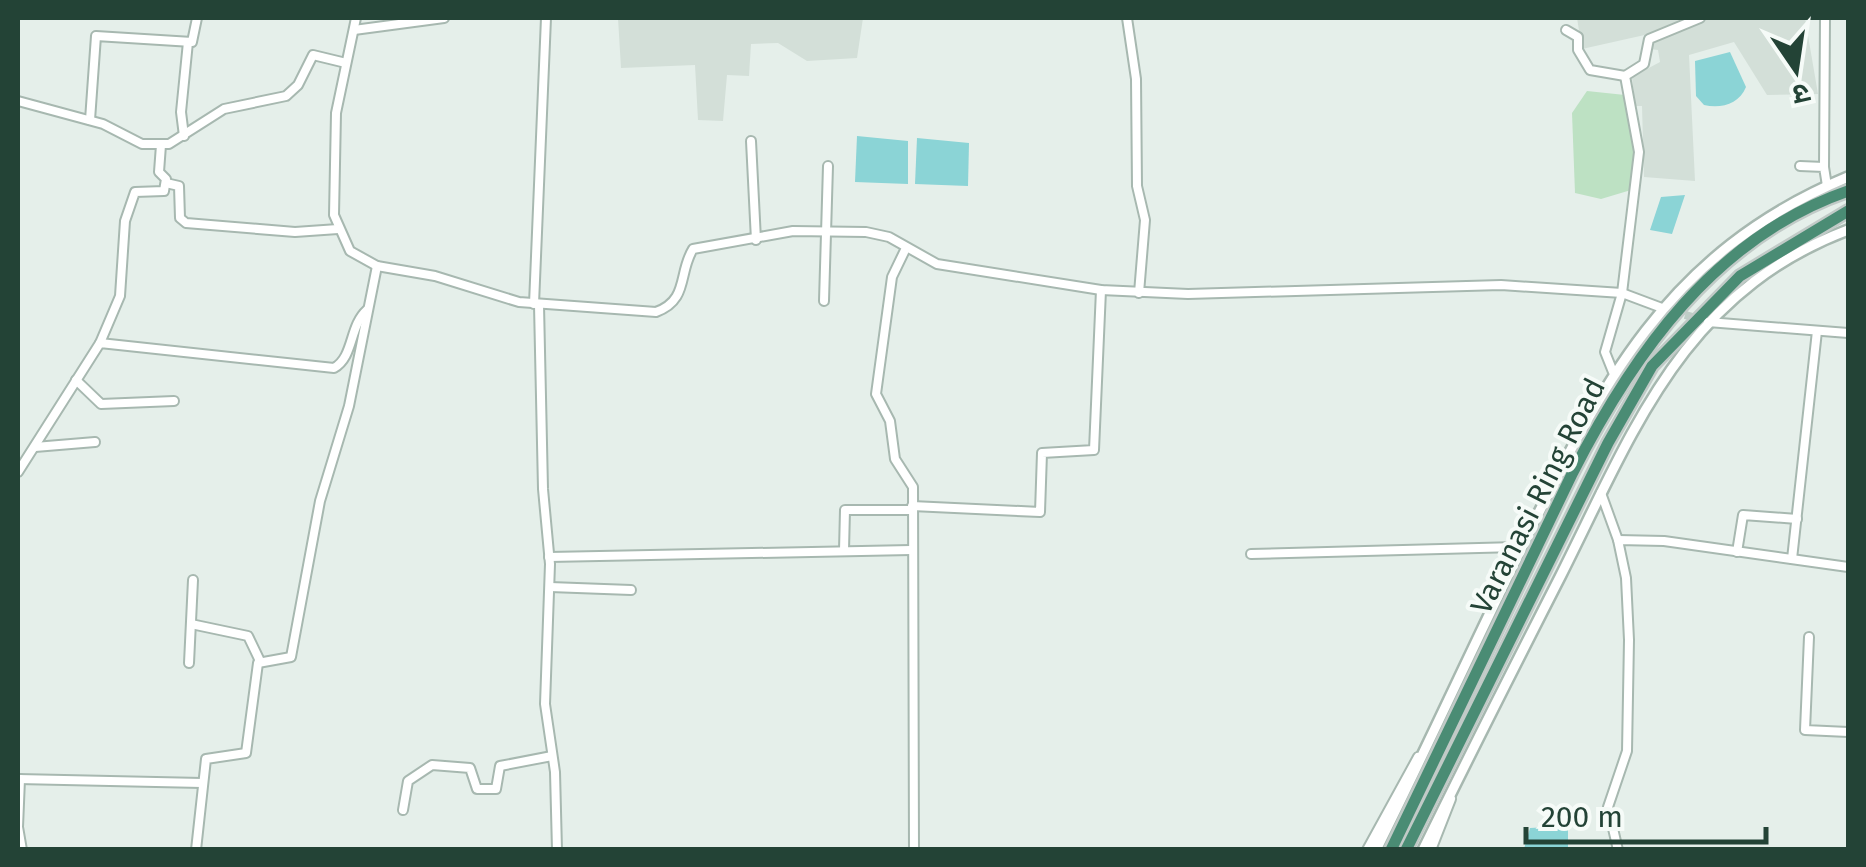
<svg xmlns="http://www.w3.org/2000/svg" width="1866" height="867" font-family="'Fira Sans','Noto Sans Devanagari',sans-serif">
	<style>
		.built { fill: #d3dfd8 }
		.green { fill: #bde1c3 }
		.water { fill: #8bd4d6 }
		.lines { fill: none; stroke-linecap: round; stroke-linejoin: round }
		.minor-tunnel { stroke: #becdc6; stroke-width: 8; stroke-dasharray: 8 4; stroke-linecap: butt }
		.minor-casing { stroke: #a7b8b0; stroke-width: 12 }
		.tertiary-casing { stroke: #a7b8b0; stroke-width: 14 }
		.trunk-casing { stroke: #c1cac7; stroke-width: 16 }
		.minor { stroke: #fff; stroke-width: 8 }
		.tertiary { stroke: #fff; stroke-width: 9 }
		.trunk { stroke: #4a8c74; stroke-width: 11 }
		.labels { text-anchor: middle; stroke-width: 8; stroke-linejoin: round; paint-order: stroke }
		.street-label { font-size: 30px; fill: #234336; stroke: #f6fbf8 }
	</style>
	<rect width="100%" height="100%" fill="#e5efea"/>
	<g class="built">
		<path d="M618,18h245l-6,40 -50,3 -29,-18 -27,1 -2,32 -22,-1 -4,46 -25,-1 -3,-55 -74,3z"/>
		<path d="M1577,18h115l-34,14 -76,17z"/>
		<path d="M1710,18h95l13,76 -51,1 -33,-53 -45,13 6,126 -51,-4 -2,-71h-7l-3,-29 28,-15 -2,-12 -9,-1 6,-9z"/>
	</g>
	<path class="green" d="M1587,91l38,4 10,35 -4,60 -30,9 -26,-6 -3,-80z"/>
	<g class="water">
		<path d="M1730,52l16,35c-7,17 -25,22 -42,18l-8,-9 -1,-35z"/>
		<path d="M857,136l51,5v43l-53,-2z"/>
		<path d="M917,138l52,5 -1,43 -53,-2z"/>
		<path d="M1685,195l-13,39 -22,-4 11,-33z"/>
		<path d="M1568,826v23h-44l6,-21z"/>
	</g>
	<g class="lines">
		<path class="minor-tunnel" d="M1662,308l37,11"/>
		<defs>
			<g id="minor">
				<path d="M356,18l-20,95 -2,102 16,36 27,15 58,10 84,26 137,10c33,-12 22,-39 37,-63l100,-18 73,1 23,5 48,27 164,26 87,4 313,-9 121,8 40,15"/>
				<path d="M1127,18l9,61 1,107 8,34 -6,73"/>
				<path d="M354,30l90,-12"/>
				<path d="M1566,30l12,7v13l12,20 35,6"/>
				<path d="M18,101l85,23 39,20h27l55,-35 62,-13 12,-11 15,-30 33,8"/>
				<path d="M90,120l6,-84 96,6 5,-24"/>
				<path d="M184,136l-3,-24 7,-70"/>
				<path d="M751,141l5,99"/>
				<path d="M1800,166l24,1 3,19"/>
				<path d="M1824,167l1,-149"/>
				<path d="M166,183l13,3 1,32 6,5 109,9 43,-3"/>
				<path d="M906,248l-14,29 -16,117 14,27 5,38 18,28 1,363"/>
				<path d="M824,301l4,-135"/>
				<path d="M534,304l12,-286"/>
				<path d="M539,305l4,184 7,75 -5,140 10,68 2,78"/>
				<path d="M1708,322l140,11"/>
				<path d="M100,343l20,-47 5,-75 10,-29 29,-1 2,-12 -7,-7 2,-27"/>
				<path d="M1613,372l-8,-20 17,-59 17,-141 -14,-76 19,-12 5,-25 51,-21"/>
				<path d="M76,380l25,24 73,-3"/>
				<path d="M35,447l60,-5"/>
				<path d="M18,472l82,-129 234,25c20,-11 15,-42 33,-58"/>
				<path d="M1601,493l17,47"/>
				<path d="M912,506l128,6 2,-59 52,-3 7,-160"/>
				<path d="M844,550l1,-40h67"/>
				<path d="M1737,552l6,-37 54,4"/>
				<path d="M1251,554l266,-7 7,-4"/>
				<path d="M549,557l362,-7"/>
				<path d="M1792,559l25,-228"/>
				<path d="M550,587l81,3"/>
				<path d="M191,624l57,12 12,25"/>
				<path d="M1809,637l-4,93 43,2"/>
				<path d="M189,663l4,-83"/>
				<path d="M18,779l184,4"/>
				<path d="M20,779l-2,48 4,23"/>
				<path d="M403,810l5,-29 24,-16 38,3 7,21h19l4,-23 52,-10"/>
				<path d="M196,850l10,-91 40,-6 12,-90 33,-6 29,-156 29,-95 28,-140"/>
				<path d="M1367,850l51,-93"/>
				<path d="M1431,850l20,-51"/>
				<path d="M1618,850l-10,-43 19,-56 2,-111 -3,-62 -8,-38 46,1 184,26"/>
			</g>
			<g id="tertiary">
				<path d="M1376,850c49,-98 94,-197 142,-295 82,-168 147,-302 330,-378"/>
				<path d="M1423,850c45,-92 91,-183 137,-273 73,-145 122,-284 288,-347"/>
			</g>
			<g id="trunk">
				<path d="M1391,850l181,-376c61,-120 143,-237 276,-283"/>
				<path d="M1406,850l202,-407 44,-77 88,-90 108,-65"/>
			</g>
		</defs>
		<use href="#minor" class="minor-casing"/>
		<use href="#tertiary" class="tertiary-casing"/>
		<use href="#trunk" class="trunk-casing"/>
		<use href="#minor" class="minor"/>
		<use href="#tertiary" class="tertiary"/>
		<use href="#trunk" class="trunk"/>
	</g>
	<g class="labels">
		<g class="street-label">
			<text transform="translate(1538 496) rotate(-63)" y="10">Varanasi Ring Road</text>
		</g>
	</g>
	<rect width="1866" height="867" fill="none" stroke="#234336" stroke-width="40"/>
	<g transform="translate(1796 70) rotate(167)" stroke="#f6fbf8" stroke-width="8" paint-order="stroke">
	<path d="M0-8L18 38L0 25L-18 38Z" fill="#234336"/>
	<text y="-15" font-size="28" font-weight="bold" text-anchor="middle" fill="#234336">उ</text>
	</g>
	<path d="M1526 827v15h240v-15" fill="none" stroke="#234336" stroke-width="5"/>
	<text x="1541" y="827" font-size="30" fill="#234336" stroke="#f6fbf8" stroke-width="8" paint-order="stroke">200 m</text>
</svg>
